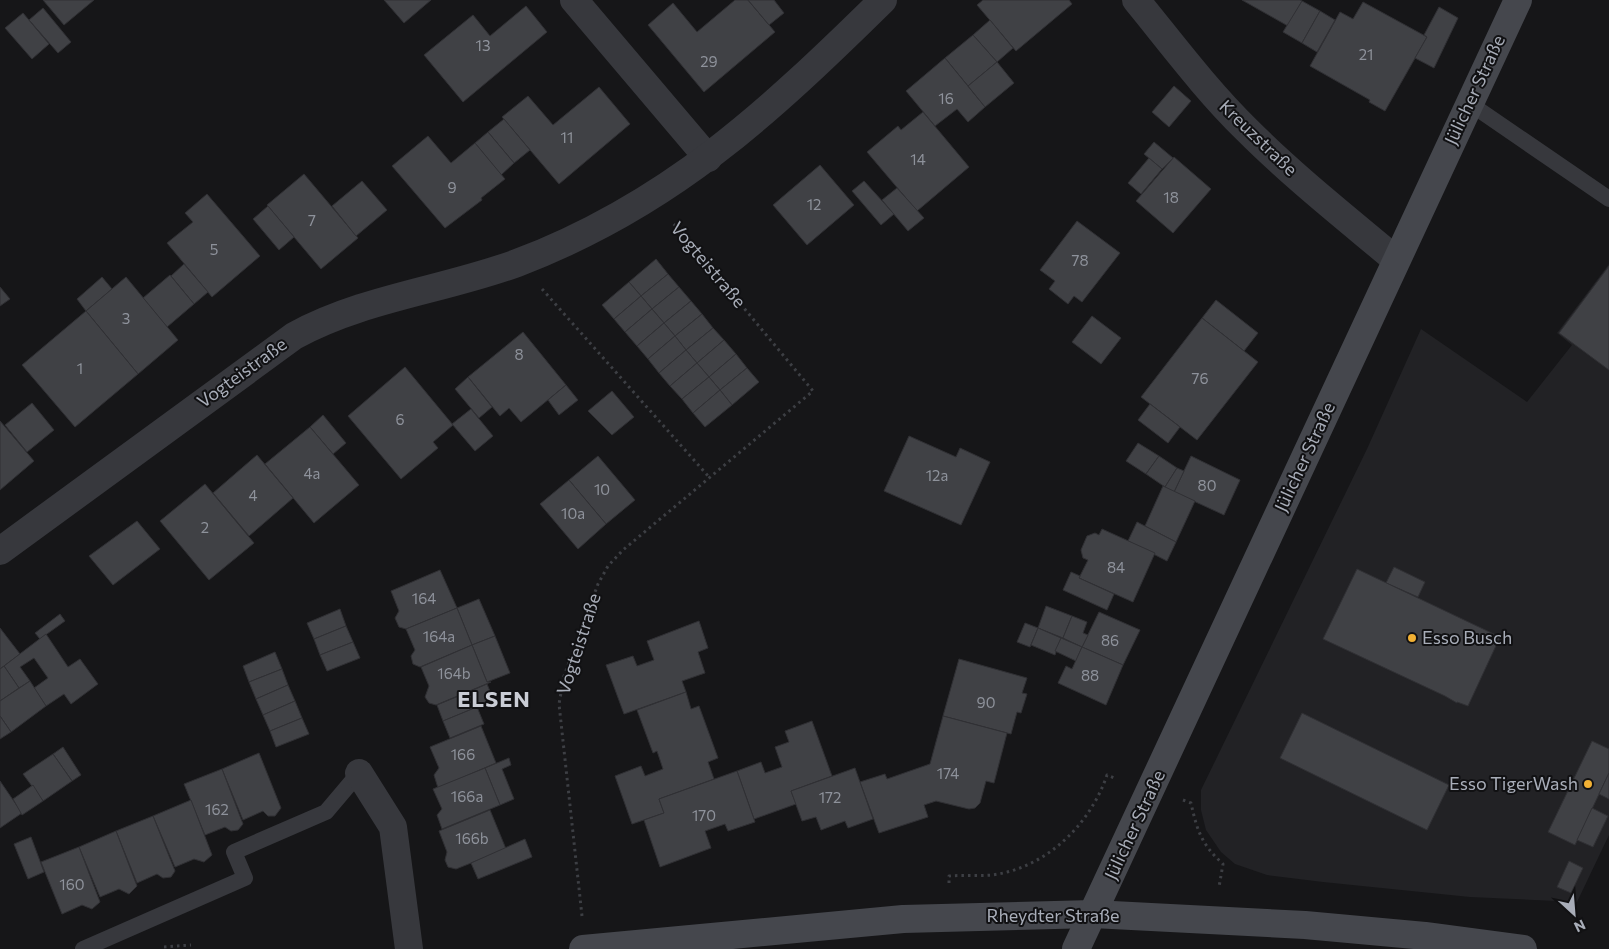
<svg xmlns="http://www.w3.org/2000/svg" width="1609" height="949" font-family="Commissioner,sans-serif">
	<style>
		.built { fill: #222225 }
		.building { fill: #404145; stroke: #303034 }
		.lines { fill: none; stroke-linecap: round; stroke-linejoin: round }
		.path { stroke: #3d3f44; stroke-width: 3; stroke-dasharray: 2.5 4; stroke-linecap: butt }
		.lane { stroke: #37383d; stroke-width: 16 }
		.street { stroke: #37383d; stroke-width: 28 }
		.secondary { stroke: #45474d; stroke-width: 28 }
		.poi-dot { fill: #f2b134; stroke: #111113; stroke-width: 2 }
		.labels { text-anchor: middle; stroke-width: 4; stroke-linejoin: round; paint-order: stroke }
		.number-label { font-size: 15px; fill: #8e929b }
		.street-label { font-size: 18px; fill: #a8adb8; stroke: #111113 }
		.poi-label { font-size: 18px; fill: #a8adb8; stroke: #111113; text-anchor: start }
		.district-label { font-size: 22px; font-weight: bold; letter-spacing: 1px; fill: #c9ccd4; stroke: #111113 }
	</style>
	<rect width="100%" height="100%" fill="#161618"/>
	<path class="built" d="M1609,264v571l-32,67 -107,-5 -147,-15 -56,-7 -32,-11 -14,-12 -15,-22 -5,-20v-20l166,-341 54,-120 106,73 45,-57 -15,-12z"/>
	<g class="building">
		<path d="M43,0h51l-30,25z"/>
		<path d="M384,0h47l-27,23z"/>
		<path d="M735,0h13l27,32 -71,60 -56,-67 25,-22 24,29z"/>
		<path d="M748,0h26l10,13 -15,12z"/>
		<path d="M983,0h86l3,4 -56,47 -39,-46z"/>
		<path d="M1242,0h58l2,1 -14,25z"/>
		<path d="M1302,1l18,10 -18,32 -19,-11z"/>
		<path d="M1363,2l64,35 -42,74 -16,-9 1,-2 -60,-34 30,-54 13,7z"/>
		<path d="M526,6l21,26 -84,70 -39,-47 49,-40 17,21z"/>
		<path d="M1439,7l19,11 -24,50 -19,-10 12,-21 -3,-2z"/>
		<path d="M43,8l28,34 -13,11 -29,-33z"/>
		<path d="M1320,11l15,9 -18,32 -15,-9z"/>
		<path d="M23,13l26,31 -17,15 -27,-31z"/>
		<path d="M990,20l23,28 -16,14 -24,-27z"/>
		<path d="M973,35l24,27 -29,24 -23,-28z"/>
		<path d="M945,58l40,49 -17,15 -11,-13 -22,17 -29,-35z"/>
		<path d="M997,62l17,21 -29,24 -17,-21z"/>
		<path d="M1174,86l17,15 -22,26 -17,-15z"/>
		<path d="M599,87l31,37 -71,60 -57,-67 26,-21 25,29z"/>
		<path d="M923,112l46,55 -52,44 -50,-59 31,-26 3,4z"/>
		<path d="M504,119l26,31 -16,13 -26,-31z"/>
		<path d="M488,132l26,31 -13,12 -26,-32z"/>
		<path d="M428,136l23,27 24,-20 30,36 -24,19 1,2 -37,28 -53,-62z"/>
		<path d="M1154,142l19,16 -11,11 -18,-15z"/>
		<path d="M1174,157l37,32 -38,44 -37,-32z"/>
		<path d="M1149,158l13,11 -21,25 -13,-11z"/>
		<path d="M820,165l34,40 -47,40 -34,-40z"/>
		<path d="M304,174l54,64 -37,31 -54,-64z"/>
		<path d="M362,181l25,29 -31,26 -24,-30z"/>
		<path d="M864,181l30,33 -13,11 -29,-34z"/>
		<path d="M897,188l27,30 -16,13 -26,-31z"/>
		<path d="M207,194l53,62 -48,41 -45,-54 26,-21 -8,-9z"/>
		<path d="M268,206l26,31 -15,13 -26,-31z"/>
		<path d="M1077,221l43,32 -38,49 -8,-6 -6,8 -19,-15 6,-8 -15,-11z"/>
		<path d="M656,259l12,15 -27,22 -12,-14z"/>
		<path d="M184,264l24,28 -14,12 -23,-28z"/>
		<path d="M1609,266v104l-50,-37z"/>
		<path d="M668,274l11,13 -27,22 -11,-13z"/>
		<path d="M170,275l24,29 -27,23 -24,-29z"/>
		<path d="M102,277l10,12 -26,22 -9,-12z"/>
		<path d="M126,277l52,63 -40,34 -52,-63z"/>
		<path d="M629,282l12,14 -27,23 -12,-14z"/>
		<path d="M0,287l10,12 -10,7z"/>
		<path d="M679,287l12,14 -27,22 -12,-14z"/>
		<path d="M641,296l11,13 -27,23 -11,-13z"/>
		<path d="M1216,300l42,33 -14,18 -42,-33z"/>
		<path d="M691,301l11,13 -27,22 -11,-13z"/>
		<path d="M652,309l12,14 -27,23 -12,-14z"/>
		<path d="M86,311l52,63 -63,53 -53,-62z"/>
		<path d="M702,314l11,14 -27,22 -11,-14z"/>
		<path d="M1092,316l29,22 -20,26 -29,-22z"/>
		<path d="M1202,318l56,44 -61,78 -56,-43z"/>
		<path d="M664,323l11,13 -27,23 -11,-13z"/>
		<path d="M713,328l11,12 -27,23 -11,-13z"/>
		<path d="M523,332l43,53 -45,37 -12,-14 -9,8 -32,-39z"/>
		<path d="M675,336l11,14 -27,23 -11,-14z"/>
		<path d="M724,340l12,14 -27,23 -12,-14z"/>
		<path d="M686,350l11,13 -27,23 -11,-13z"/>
		<path d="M736,354l11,14 -27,22 -11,-13z"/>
		<path d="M697,363l12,14 -27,22 -12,-13z"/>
		<path d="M405,367l48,58 -20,17 5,6 -37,31 -53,-63z"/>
		<path d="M747,368l12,14 -27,23 -12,-15z"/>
		<path d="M468,377l24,30 -13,11 -24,-29z"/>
		<path d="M709,377l11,13 -27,23 -11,-14z"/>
		<path d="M566,385l12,15 -19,15 -11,-15z"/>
		<path d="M720,390l12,15 -27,22 -12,-14z"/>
		<path d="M612,391l22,26 -22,18 -24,-24z"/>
		<path d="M32,403l22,27 -27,22 -22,-27z"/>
		<path d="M1150,404l30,23 -12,16 -30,-23z"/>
		<path d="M471,409l22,27 -18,15 -23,-27z"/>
		<path d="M323,415l23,28 -13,11 -23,-27z"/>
		<path d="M0,421l34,40 -34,29z"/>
		<path d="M310,427l49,58 -45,38 -49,-59z"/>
		<path d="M909,436l47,21 4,-9 30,14 -29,63 -77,-34z"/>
		<path d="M1138,443l21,13 -13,18 -20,-13z"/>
		<path d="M257,455l36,43 -44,38 -36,-43z"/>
		<path d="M598,456l37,44 -29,24 -37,-44z"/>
		<path d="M1159,456l18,12 -12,19 -19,-13z"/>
		<path d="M1191,456l49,24 -16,35 -50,-23z"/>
		<path d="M1177,468l7,3 -10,21 -9,-5z"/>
		<path d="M569,480l37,44 -28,25 -38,-45z"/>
		<path d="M205,484l49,59 -45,37 -49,-59z"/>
		<path d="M1163,486l32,15 -19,41 -31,-16z"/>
		<path d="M137,521l23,28 -47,36 -24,-29z"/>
		<path d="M1137,522l39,20 -9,19 -39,-20z"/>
		<path d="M1102,529l53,24 -22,49 -54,-24 9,-18 -5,-2 -2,-8 6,-14 8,-3 4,2z"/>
		<path d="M1394,567l31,15 -7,15 -32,-14z"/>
		<path d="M1357,569l143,68 -32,69 -11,-4v1l-12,-7 -122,-57z"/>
		<path d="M440,570l17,38 -51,21 -7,-2 -4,-9 4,-7 -8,-20z"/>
		<path d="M1071,572l9,4 -1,2 35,16 -7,16 -44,-20z"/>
		<path d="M479,599l16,37 -23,9 -15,-37z"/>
		<path d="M1046,606l26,10 -9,22 -25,-10z"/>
		<path d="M457,608l15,37 -52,22 -7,-3 -2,-8 4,-6 -9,-21z"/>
		<path d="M340,609l6,17 -32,13 -7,-16z"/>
		<path d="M1099,612l41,18 -17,35 -41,-18z"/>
		<path d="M60,614l5,7 -25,18 -5,-6z"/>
		<path d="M1072,616l15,6 -4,11 5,2 -6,12 -19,-9z"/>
		<path d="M699,621l9,27 -10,4 7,21 -23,8 4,11 -62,22 -18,-49 27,-9 4,10 17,-6 -7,-19z"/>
		<path d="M1025,623l13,5 -8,19 -13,-5z"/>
		<path d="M346,626l7,16 -33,13 -6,-16z"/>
		<path d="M0,628l20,26 -20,15z"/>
		<path d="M1038,628l23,10 -6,17 -24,-10z"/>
		<path d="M46,634l22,33 12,-8 18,25 -27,20 -7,-10 -18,12 -12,-18 14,-10 -14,-20 -14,9 10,14 -11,7 -15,-22z"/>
		<path d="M495,636l15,37 -23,9 -15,-37z"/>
		<path d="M1061,638l21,9 -6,14 -21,-10z"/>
		<path d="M353,642l7,16 -33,13 -7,-16z"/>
		<path d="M472,645l15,37h4l-55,23 -7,-2 -4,-6 4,-11 -8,-19z"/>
		<path d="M1082,647l41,18 -17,40 -48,-22 8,-17 6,3z"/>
		<path d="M275,652l7,17 -33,13 -6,-16z"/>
		<path d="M959,659l68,19 -5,15 5,1 -6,19 -4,-1 -6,22 -68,-18z"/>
		<path d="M4,666l15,22 -19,13v-32z"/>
		<path d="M282,669l6,16 -32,14 -7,-17z"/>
		<path d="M30,681l16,25 -35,26 -11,-16v-15z"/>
		<path d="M487,684l7,17 -17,7 -6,-17z"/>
		<path d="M288,685l7,16 -32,14 -7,-16z"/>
		<path d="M471,691l6,16 -34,14 -6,-16z"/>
		<path d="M686,692l5,17 8,-3 19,52 -10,4 6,17 -55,20 5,14 -32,11 -17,-48 26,-10 4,10 18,-7 -6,-18 -4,2 -16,-43z"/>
		<path d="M295,701l7,17 -32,13 -7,-16z"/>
		<path d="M477,707l7,17 -34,14 -7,-17z"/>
		<path d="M1302,713l147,72 -22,45 -147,-72z"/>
		<path d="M0,716l11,16 -11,7z"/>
		<path d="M943,716l64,17 -13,50 -8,-2 -6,22 -5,5 -6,1 -33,-8 -12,4 4,12 -49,16 -19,-51 25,-8 2,5 43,-15z"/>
		<path d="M302,718l7,16 -33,13 -6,-16z"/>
		<path d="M812,721l20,55 -41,15 5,13 -42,15 -17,-48 24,-9 4,11 17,-6 -7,-20 14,-5 -4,-11z"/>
		<path d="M481,726l15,37 -58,25 -4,-13 5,-7 -9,-21z"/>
		<path d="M1592,741l17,8v24l-34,72 -27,-13z"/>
		<path d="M63,747l18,28 -9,6 -19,-27z"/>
		<path d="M259,753l22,55 -6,8h-7l-5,-5 -20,9 -21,-51z"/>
		<path d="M53,754l19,27 -29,20 -20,-27z"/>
		<path d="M509,758l2,7 -9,4 12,30 -14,6 -15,-37z"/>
		<path d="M485,768l15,37 -58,24 -5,-14 5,-6 -9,-20z"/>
		<path d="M855,768l18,51 -25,9 -3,-7 -24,9 -5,-13 -14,4 -11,-30z"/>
		<path d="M222,769l21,55 -5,6 -7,1 -6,-4 -20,8 -21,-51z"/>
		<path d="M737,771l18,51 -27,9 -3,-7 -20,7 6,17 -51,19 -16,-47 20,-7 -5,-14z"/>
		<path d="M1609,773v26l-10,-5z"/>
		<path d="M0,781l22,32 -22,15z"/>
		<path d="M33,785l10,16 -21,14 -9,-16z"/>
		<path d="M191,800l21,55 -8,7 -10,-3 -19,8 -22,-51z"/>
		<path d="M1592,808l16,8 -15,31 -16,-7z"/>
		<path d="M490,810l16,39 -50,20 -8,-2 -3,-7 2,-8 -8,-21z"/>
		<path d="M153,816l22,55 -4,6 -8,1 -6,-4 -20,9 -21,-52z"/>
		<path d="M116,831l21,55 -8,8 -10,-5 -19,8 -21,-50z"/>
		<path d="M31,837l13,35 -16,7 -14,-35z"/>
		<path d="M525,839l7,18 -54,22 -7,-16z"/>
		<path d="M79,847l21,55 -8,7 -10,-4 -20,9 -21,-52z"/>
		<path d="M1569,861l14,7 -12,25 -14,-6z"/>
	</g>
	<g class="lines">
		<g class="path">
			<path d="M542,289l167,188"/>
			<path d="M1183,800l8,3c6,28 11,42 32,61l-4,23"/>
			<path d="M949,883v-7c14,-1 29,0 43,-1 54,-7 98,-50 115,-100l10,4"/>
			<path d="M582,916l-23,-212 5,-28 34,-92 10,-18 15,-16 190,-159 -140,-168"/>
			<path d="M164,947l27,-2"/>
		</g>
		<g class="lane">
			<path d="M1469,103l140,96"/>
			<path d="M83,949l162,-71 -11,-26 92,-40 33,-39"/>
		</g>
		<g class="street">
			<path d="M574,0l134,158"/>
			<path d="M1136,0c36,44 70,90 111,130 47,47 99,88 149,130"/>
			<path d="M0,551l294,-215c69,-38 150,-46 223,-73 153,-58 252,-151 366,-263"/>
			<path d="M359,773l34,54 16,122"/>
		</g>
		<g class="secondary">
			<path d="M583,949l320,-30 190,-5 212,11 120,11 98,13"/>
			<path d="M1076,949l442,-949"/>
		</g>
	</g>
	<g class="poi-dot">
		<circle cx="1412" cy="638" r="5"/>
		<circle cx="1588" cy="784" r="5"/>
	</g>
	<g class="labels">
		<g class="number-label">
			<text x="483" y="51">13</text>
			<text x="1366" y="60">21</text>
			<text x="709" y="67">29</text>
			<text x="946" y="104">16</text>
			<text x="567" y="143">11</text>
			<text x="918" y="165">14</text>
			<text x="452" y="193">9</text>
			<text x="1171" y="203">18</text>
			<text x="814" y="210">12</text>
			<text x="312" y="226">7</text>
			<text x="214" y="255">5</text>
			<text x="1080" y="266">78</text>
			<text x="126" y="324">3</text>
			<text x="519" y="360">8</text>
			<text x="80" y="374">1</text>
			<text x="1200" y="384">76</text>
			<text x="400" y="425">6</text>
			<text x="312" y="479">4a</text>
			<text x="937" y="481">12a</text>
			<text x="1207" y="491">80</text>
			<text x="602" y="495">10</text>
			<text x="253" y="501">4</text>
			<text x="573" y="519">10a</text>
			<text x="205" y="533">2</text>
			<text x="1116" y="573">84</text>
			<text x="424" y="604">164</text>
			<text x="439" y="642">164a</text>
			<text x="1110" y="646">86</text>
			<text x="454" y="679">164b</text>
			<text x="1090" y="681">88</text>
			<text x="986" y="708">90</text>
			<text x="463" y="760">166</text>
			<text x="948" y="779">174</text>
			<text x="467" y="802">166a</text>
			<text x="830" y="803">172</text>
			<text x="217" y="815">162</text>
			<text x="704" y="821">170</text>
			<text x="472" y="844">166b</text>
			<text x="72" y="890">160</text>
		</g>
		<g class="street-label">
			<text transform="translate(1475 90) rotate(-65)" y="6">Jülicher Straße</text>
			<text transform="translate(1258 138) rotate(44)" y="6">Kreuzstraße</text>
			<text transform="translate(708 265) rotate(50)" y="6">Vogteistraße</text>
			<text transform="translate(242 373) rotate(-36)" y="6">Vogteistraße</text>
			<text transform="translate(1305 457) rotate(-65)" y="6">Jülicher Straße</text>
			<text transform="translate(579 644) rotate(-72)" y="6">Vogteistraße</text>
			<text transform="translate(1135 825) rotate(-65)" y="6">Jülicher Straße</text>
			<text x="1053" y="922">Rheydter Straße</text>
		</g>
		<g class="poi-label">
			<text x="1422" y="644">Esso Busch</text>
			<text x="1578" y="790" text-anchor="end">Esso TigerWash</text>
		</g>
		<g class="district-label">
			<text x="494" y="707">ELSEN</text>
		</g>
	</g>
	<g transform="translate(1574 914) rotate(154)" stroke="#111113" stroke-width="4" paint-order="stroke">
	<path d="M0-4L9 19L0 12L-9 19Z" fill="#a8adb8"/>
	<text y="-8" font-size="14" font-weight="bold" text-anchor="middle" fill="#a8adb8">N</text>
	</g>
</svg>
